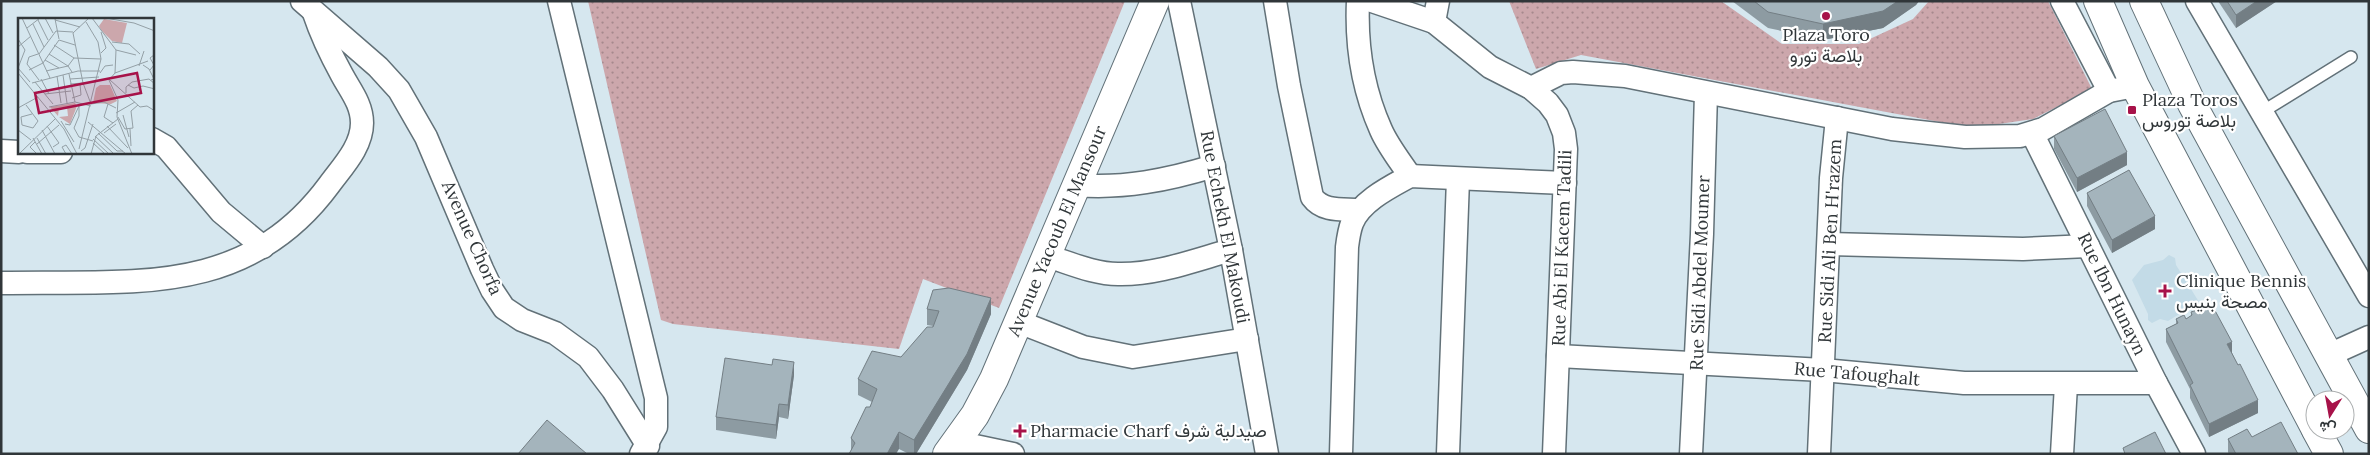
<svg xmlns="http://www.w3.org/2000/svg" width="2370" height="455" font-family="Lora,Vazirmatn,serif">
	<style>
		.built { fill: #c3dbe7 }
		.grass { fill: url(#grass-dots) }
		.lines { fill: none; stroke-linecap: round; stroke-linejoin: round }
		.service-casing { stroke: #627178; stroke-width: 14 }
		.minor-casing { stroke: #627178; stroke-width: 25 }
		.tertiary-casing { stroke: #627178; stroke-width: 30 }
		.trunk-casing { stroke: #627178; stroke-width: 30 }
		.service { stroke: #fff; stroke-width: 11 }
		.minor { stroke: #fff; stroke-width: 22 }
		.tertiary { stroke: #fff; stroke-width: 28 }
		.trunk { stroke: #fff; stroke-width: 28 }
		.wall { fill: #8d9ba2 }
		.shaded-wall { fill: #737e84 }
		.building { fill: #a4b4bc; stroke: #737e84 }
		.poi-dot { fill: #a71249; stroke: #fff; stroke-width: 2 }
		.labels { text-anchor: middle; stroke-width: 4.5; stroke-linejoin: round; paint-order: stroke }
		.poi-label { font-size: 18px; fill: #303639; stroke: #fff; text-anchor: start }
		.street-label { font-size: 18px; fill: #303639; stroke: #fff }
		.inset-road { fill: none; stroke: #94a0a6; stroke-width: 1 }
		.view { fill: #a71249; fill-opacity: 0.15; stroke: #a71249; stroke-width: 2.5 }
		.inset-edge { fill: none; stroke: #303639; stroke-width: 2.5 }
	</style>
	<defs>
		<pattern id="grass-dots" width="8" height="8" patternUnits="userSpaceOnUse" patternTransform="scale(1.25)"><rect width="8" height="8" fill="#cca7ac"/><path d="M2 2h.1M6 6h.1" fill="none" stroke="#a6898d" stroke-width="1.8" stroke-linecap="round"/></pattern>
	</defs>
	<rect width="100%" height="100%" fill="#d6e7ef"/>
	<path class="built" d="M2169,255l6,3 1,7 23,37 -31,19 -8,-2 -8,4 -4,-3v-6l-16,-34 12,-15 19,-5z"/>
	<g class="grass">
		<path d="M588,1h537l-126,307 -76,-29 -24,70 -226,-25 -12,-4z"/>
		<path d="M1509,1h212l61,43h77l54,-25 16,-18h119l44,88 -59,30 -61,9 -391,-73 -45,14z"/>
	</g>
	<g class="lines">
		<defs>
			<path id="service" d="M2262,112l89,-55"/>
			<g id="minor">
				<path d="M302,1l76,66 21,23 27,47 56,132 10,21 12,18 18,12 33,13 33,24 25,33 35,56"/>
				<path d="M559,1l97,397v29l-15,27"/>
				<path d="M1179,1l52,249 36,204"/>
				<path d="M1275,1l14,85 23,111c11,15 30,12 47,13"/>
				<path d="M1358,1c-2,44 5,89 23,129 7,16 19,31 29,46"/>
				<path d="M1372,1l62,21 56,45 41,21 17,15 9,12 7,18 2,16 -12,305"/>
				<path d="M2062,1l47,90"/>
				<path d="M2197,1l172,295"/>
				<path d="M1434,22l4,-21"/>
				<path d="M1531,88l30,-15 12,-1 52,4 267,53 73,8 55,-1 23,-7 66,-38 26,-5"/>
				<path d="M2032,133l124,250 38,71"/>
				<path d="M152,139l14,8 55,65 42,35"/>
				<path d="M1,151l18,1"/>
				<path d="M27,152h34"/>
				<path d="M1076,185c47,4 92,-5 138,-19"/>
				<path d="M1829,244l194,5 65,-3"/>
				<path d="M1047,256c23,7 47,18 71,18 38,1 77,-14 113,-24"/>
				<path d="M1,283c126,-3 243,17 328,-98 13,-18 33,-38 33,-62 0,-19 -12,-33 -20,-48 -11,-20 -21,-41 -28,-62"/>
				<path d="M1019,322l64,25 50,10 114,-18"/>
				<path d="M2329,355l40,-18"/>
				<path d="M1558,356l265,14 141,13h192"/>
				<path d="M956,442l57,12"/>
				<path d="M1341,454l6,-207c1,-8 2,-16 5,-24 9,-22 38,-36 58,-47l155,7"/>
				<path d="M1448,454l10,-275"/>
				<path d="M1691,454l11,-220 4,-141"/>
				<path d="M1819,454l12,-276 6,-60"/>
				<path d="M2062,454l4,-69"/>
			</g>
			<path id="tertiary" d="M947,454l28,-39 19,-36 161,-378"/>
			<g id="trunk">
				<path d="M2098,1l37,85 180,342"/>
				<path d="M2144,1l48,103 177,325"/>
				<path d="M2316,430l13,24"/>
			</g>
		</defs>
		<use href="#service" class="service-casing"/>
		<use href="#minor" class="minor-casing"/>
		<use href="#tertiary" class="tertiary-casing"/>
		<use href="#trunk" class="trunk-casing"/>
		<use href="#service" class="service"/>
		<use href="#minor" class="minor"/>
		<use href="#tertiary" class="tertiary"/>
		<use href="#trunk" class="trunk"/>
	</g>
	<g class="wall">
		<path d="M1732,1h187l-3,4 -33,23 -60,12 -55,-12z"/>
		<path d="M2218,1h59l-41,27z"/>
		<path d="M2054,136l73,29 -50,27 -23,-43z"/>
		<path d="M2087,193l68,36 -43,24 -25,-47z"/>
		<path d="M927,309l64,5 -24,56 -51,84h-7l-10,-5 -48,2v-13l19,-31 2,-5 -14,-7v-16l43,-22 32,-31 -6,-1z"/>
		<path d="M2191,312l41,41 26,60 -49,24 -19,-39v-9l-24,-47v-13l10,-5v-5h10l5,-3z"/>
		<path d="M794,375l-6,44 -9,-2 -3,22 -60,-9v-13z"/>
		<path d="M2252,437l46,17h-69l-1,-2v-13z"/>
	</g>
	<g class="shaded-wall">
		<path d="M1898,1h21l-3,4 -33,23 -60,12v-16z"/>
		<path d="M2257,1h20l-41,27v-13z"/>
		<path d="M2127,152v13l-50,27v-14z"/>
		<path d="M2155,216v13l-43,24v-13z"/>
		<path d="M991,298v16l-24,56 -51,84h-2v-14z"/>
		<path d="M2232,342v13l-5,-11z"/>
		<path d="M794,362v13l-6,44v-14z"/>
		<path d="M2258,400v13l-49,24v-13z"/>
		<path d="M779,404v13l-3,22v-14z"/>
		<path d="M899,432v17l-3,5h-9z"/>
	</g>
	<g class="building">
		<path d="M1754,1h144l-15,10 -60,13 -55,-12z"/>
		<path d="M2227,1h30l-21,14z"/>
		<path d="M2105,109l22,43 -50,26 -23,-42z"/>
		<path d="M2129,170l26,46 -43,24 -25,-47z"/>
		<path d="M949,288l42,10 -24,56 -53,86 -15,-8 -12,22h-38l6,-11 -4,-5 15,-31h4l7,-18 -19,-10 14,-28 29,6 26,-30h6l6,-16 -12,-2 6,-19z"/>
		<path d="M2212,305l20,37 -5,2 11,21 2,-1 18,36 -49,24 -19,-39 3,-2 -27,-54 12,-6 -2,-4 8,-4 2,4 6,-4 -1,-3z"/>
		<path d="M725,358l47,7 1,-6 21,3 -6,43 -9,-1 -3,21 -60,-8z"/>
		<path d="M547,420l40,34h-69z"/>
		<path d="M2281,422l17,32h-62l-8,-15 19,-10 5,8z"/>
		<path d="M2155,432l11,22h-41l-2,-6z"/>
	</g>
	<g class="poi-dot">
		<circle cx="1826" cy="16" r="5"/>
		<rect x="2127" y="105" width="10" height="10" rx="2.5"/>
		<path d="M2162.5 283.5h5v5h5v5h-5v5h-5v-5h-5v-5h5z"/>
		<path d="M1017.5 423.5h5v5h5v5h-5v5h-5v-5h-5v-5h5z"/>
	</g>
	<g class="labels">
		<g class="poi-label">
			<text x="1826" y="41" text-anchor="middle">Plaza Toro<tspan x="1826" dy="21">بلاصة تورو</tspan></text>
			<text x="2142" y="106">Plaza Toros<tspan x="2142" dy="21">بلاصة توروس</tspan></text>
			<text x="2176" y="287">Clinique Bennis<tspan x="2176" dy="21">مصحة بنيس</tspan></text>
			<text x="1030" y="437">Pharmacie Charf صيدلية شرف</text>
		</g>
		<g class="street-label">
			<text transform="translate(1225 227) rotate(79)" y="6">Rue Echekh El Makoudi</text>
			<text transform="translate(1057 231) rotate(-67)" y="6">Avenue Yacoub El Mansour</text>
			<text transform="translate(472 238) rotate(66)" y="6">Avenue Chorfa</text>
			<text transform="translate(1830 241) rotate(-87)" y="6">Rue Sidi Ali Ben H'razem</text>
			<text transform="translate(1562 248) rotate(-88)" y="6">Rue Abi El Kacem Tadili</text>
			<text transform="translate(1700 273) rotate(-88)" y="6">Rue Sidi Abdel Moumer</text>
			<text transform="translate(2112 294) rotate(64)" y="6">Rue Ibn Hunayn</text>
			<text transform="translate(1857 374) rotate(5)" y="6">Rue Tafoughalt</text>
		</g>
	</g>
	<g transform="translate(18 18)">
		<rect width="136" height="136" fill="#d6e7ef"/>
		<path d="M86,1l23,4 -5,20 -10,-2 -11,-11 -2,-4zM82,67h10l7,16 -6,3 -18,-1 3,-15zM57,85l2,3 -7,18 -11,-7 9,-1 -1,-9 -8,1 -1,8 -8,-9z" fill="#cca7ac"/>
		<path class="inset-road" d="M4,0l28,60M27,0l8,15M71,0l-16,15 10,50 8,21M74,0l24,32 -1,23M87,0l29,5 21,8M37,1l4,20M20,2l10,20M37,2l25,7M15,6l11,23M9,10l13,-10M0,21l7,11 -7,18M94,24l17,2 11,10M36,27l20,13M0,29l13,-11M98,32l20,5M83,35l5,-5 -5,-16M20,36l-9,3 -2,7 12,16M21,36l17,-23 17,1M31,36l19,12 4,6M27,42l14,8M125,47l6,4 5,10 -3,1M121,48l5,-15M0,50l12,14M11,52l14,-7 16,-23 16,5M132,52l4,-5 -4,-7 4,-3M28,53l22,-5 6,-8 27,1M0,55l46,56 13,25M82,55l5,-7 8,-1M51,56l6,28M45,57l4,28M39,58l4,27M23,61l8,15M52,61l29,-2M92,62l30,27 7,-1 8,5M17,64l18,22M14,65l46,-12h22M52,66l26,-2M110,67l6,3 9,-2 12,3M108,75v-6l6,-5 17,-3 6,5M27,76l26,-3M54,80l9,-3 -1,-11M61,86v12l-5,12 5,9 14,4M73,86l13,-2 12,6M90,86l-4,13 9,6M8,87l12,16 -5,7 -11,-3 -1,-8 11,-3M31,89l26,-5 16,4M0,90l20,-11M98,95l19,-11M105,97l6,22M100,99l7,12 8,-1 -2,-17 7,-6M43,103l13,21M70,104l38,32M47,106l5,1 9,-19M29,108l12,17 -6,4M89,108l21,22M112,111l1,17M0,112l13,10M24,112l13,24M80,115l19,18h6M86,115l12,-9M77,118l19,18M15,120l9,16M19,120l9,16M75,121l16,15M17,124l-5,5 7,7M75,125l12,11M19,126l22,-19M61,131l22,-90 -3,-17 -12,-20M63,133l4,-3 8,-24M1,136l36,-35M54,136l-6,-9 -4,2 4,7h8M73,136l5,-18 22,-17M114,136l-15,-37 1,-17 -9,-20 6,-7 33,-12"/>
		<path class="view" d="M119,55l4,20 -102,20 -4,-20z"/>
		<rect width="136" height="136" class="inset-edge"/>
	</g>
	<rect width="2370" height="455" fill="none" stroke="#303639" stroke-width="5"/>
	<g transform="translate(2330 415) rotate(191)"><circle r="24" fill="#ffffff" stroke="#acafb0"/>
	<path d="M0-4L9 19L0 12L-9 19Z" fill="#a71249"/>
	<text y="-8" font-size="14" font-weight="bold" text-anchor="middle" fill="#303639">ش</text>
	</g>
</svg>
